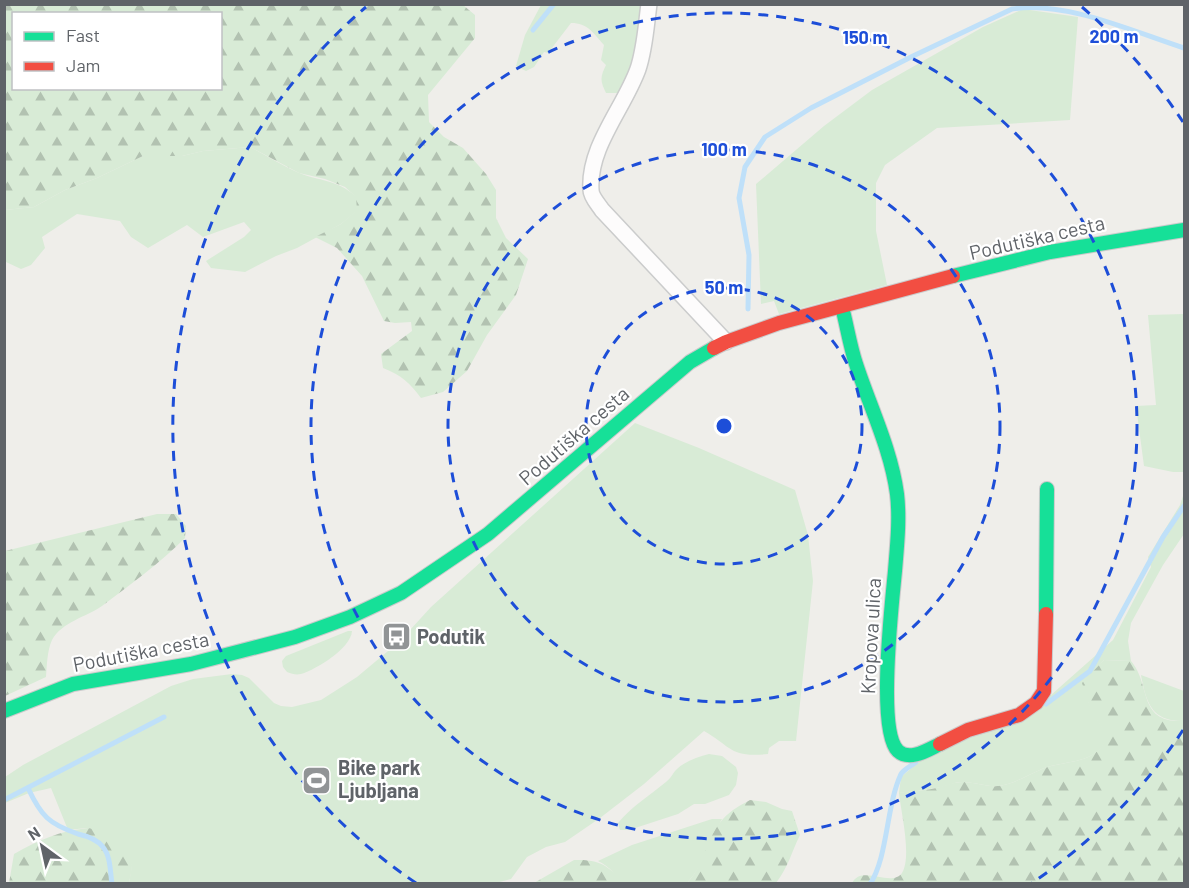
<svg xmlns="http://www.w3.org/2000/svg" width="1189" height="888" font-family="Barlow,sans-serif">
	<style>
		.green { fill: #d8ebd6 }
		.forest { fill: url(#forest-firs); fill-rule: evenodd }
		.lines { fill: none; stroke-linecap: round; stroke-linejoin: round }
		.stream { stroke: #bfe0f9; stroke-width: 5 }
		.street-casing { stroke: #cbcccc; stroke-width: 18 }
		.fast-casing { stroke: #cacacb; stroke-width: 16 }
		.jam-casing { stroke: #cacacb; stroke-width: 16 }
		.street { stroke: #fdfcfc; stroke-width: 15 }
		.fast { stroke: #16e098; stroke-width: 14 }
		.jam { stroke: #f24e42; stroke-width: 14 }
		.ring { fill: none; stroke: #1d4ed8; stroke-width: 3; stroke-dasharray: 10 8 }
		.labels { text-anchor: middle; stroke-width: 4.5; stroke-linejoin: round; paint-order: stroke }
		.street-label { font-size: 20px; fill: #5f6368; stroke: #fff }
		.poi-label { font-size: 20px; font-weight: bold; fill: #5f6368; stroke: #fff; text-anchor: start }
		.centre { fill: #1d4ed8; stroke: #fff; stroke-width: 3 }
		.ring-label { font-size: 18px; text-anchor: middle; font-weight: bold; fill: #1d4ed8; stroke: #fff; stroke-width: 4.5; stroke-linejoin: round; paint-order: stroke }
	</style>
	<defs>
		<pattern id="forest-firs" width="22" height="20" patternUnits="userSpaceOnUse" patternTransform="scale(1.5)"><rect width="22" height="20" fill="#d8ebd6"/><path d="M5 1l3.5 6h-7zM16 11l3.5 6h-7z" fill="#b2c2b1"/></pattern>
	</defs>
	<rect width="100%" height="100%" fill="#efeeea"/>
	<g class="green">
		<path d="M541,5h102l-9,50 -8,32 -9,6h-11c-6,-12 -6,-16 0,-28l-5,-5 3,-15c-11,-12 -16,-22 -33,-22l-23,30 -4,-1 -10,15 -8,4 -10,-5 9,-31z"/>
		<path d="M1023,9l55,8 -8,103 -133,8 -52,37 -9,18v48l11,54 -108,29 -5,-13 -13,3 -5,-120 68,-58 48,-36 111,-63z"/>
		<path d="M250,147c16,8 31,18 47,25 23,10 38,6 60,25l1,13 -17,14 -44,24 -21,8 -31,16 -34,-4 -5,-7 38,-24 7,-7 -7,-8 -41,15 -16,-12 -39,23 -17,-11 -11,-16 -43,-7 -35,23 3,11 -14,17 -10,4 -15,-7 -1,2v-54l29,-3 31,-17 32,-12 46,-22h39l21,-5z"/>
		<path d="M1184,314v158h-11l-29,-6 -8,-60 20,-1 -8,-90z"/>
		<path d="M635,423l64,25 96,42 13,45 5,46 -17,160h-17l-10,7 -1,6c-38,4 -36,-7 -64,-23l-60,53 -44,34 -35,24 -19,5 -19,10 -16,22 -19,5 -363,-1 3,-18 -45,-37 -19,2 -17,-42 -22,5 -24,10v-26l18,-12 148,-79 22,-7 39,-5 10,1 7,3 25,25 7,3 11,1 29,-7 36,-23 43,-36 31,-34z"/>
		<path d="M1184,493v41l-21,31 -32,58 -3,18 3,20 -27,-1c-28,30 -17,45 3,74 -5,31 -44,26 -65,35 -14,6 -28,15 -43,17 -13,1 -25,-4 -36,-4 -10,0 -18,5 -27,6 -12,2 -25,4 -37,5l2,-16 20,-17 130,-65 62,-55 38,-73 -3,-10 32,-52z"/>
		<path d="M348,631h4c-1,17 -35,38 -51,43 -5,1 -9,0 -14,-2l-4,-5 -1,-6 4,-5z"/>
		<path d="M1141,675l43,16v30c-32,1 -38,-18 -43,-46z"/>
		<path d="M709,754l13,2 14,11 2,6 -2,12 -7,10 -24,9h-11l-16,10 -49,16h-9l-2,-7c14,-17 31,-27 48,-41 4,-3 6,-7 9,-11 8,-9 22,-14 34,-17z"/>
		<path d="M712,819h10c-12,22 -18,46 -35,64 -14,0 -47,4 -58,0 -12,-4 -19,-17 -31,-22l34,-16z"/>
	</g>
	<g class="forest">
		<path d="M5,4l458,1 12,10v23l-47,57 1,27 15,15 19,11 23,26 10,16v28l10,20 22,21 -12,36 -29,40 -20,36 -24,21 -22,6c-11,-15 -20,-23 -38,-30l-2,-14 31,-23 -1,-9 -16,1 -11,-2 -22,-45 -25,-28 -22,-11 26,-13 16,-14 -1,-13 -11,-10 -20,-8 -26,-6 -49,-26 -47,4 -21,5h-39l-46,22 -32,12 -31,17 -29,3zM14,14h206v74h-206z"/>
		<path d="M157,514h19l10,12 -1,12c-25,25 -55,47 -83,68 -16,11 -40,16 -50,34 -5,11 -5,25 -6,37l-41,19v-145z"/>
		<path d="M1104,660l27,1c21,25 6,62 53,60v162h-332c10,-19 39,5 50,-10 10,-17 -1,-60 -3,-80 12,-2 25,-2 37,-5 9,-2 17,-6 27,-6 11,0 23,5 36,4 15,-2 29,-11 43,-17 21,-9 60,-4 64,-35l-15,-23 -9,-28z"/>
		<path d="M750,800l16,2 16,7 10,2 8,24c-9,18 -11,31 -24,48h-89c19,-20 19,-46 36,-64 8,-9 18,-14 27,-19z"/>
		<path d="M88,828c19,4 42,14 44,37 0,5 -2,13 -3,18h-120l5,-29c24,-14 46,-23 74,-26z"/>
		<path d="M574,860c33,-1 31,9 56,23h-96z"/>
	</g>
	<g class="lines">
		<g class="stream">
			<path d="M533,30l21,-26"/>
			<path d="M748,309l1,-54 -10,-57 6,-31 20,-30 46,-29 102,-52 99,-47c52,-9 122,23 172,39"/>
			<path d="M1046,704l44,-33 73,-134 21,-31"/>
			<path d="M28,788c13,28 21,36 50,46 9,2 19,5 25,13 8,10 7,25 9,37"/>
			<path d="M4,800l160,-83"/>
			<path d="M870,884c18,-27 16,-78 31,-110 3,-5 10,-8 15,-12"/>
		</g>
		<defs>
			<path id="street" d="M649,4c-3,22 -4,44 -11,65 -14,39 -50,78 -47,121 0,7 8,15 11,20l124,132"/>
			<g id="fast">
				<path d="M953,276l97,-24 134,-22"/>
				<path d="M842,307c5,19 8,39 14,57 14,43 35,85 41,130 3,25 0,52 -2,77 -3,32 -18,160 3,180 12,11 31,-2 42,-7"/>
				<path d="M1046,614l1,-125"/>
				<path d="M4,711l69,-27 118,-20 104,-27 55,-20 51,-24 87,-59 202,-172 24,-14"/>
			</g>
			<g id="jam">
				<path d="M714,348l12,-6 53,-19 174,-47"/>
				<path d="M940,744l28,-14 51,-15 17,-12 8,-12 2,-77"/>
			</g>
		</defs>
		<use href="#street" class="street-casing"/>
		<use href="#fast" class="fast-casing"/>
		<use href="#jam" class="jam-casing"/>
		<use href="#street" class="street"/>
		<use href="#fast" class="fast"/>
		<use href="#jam" class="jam"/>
	</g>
	<g class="ring">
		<circle cx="724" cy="426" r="138"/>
		<circle cx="724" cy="426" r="276"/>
		<circle cx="724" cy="426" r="413"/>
		<path d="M1183 730A551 551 0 0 1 1032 883M416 883A551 551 0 0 1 366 7M1082 7A551 551 0 0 1 1183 122"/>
	</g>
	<defs>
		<symbol id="bus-square" viewBox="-11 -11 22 22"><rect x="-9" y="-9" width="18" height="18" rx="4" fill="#919496" stroke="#fff"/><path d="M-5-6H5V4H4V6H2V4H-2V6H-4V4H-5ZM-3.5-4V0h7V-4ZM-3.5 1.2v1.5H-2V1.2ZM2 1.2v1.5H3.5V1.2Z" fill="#fff"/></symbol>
		<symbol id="stadium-square" viewBox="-11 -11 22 22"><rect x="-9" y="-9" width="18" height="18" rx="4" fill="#919496" stroke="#fff"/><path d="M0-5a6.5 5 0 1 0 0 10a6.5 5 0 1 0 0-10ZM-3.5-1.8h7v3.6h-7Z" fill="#fff"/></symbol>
	</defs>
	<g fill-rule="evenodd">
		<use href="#bus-square" x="380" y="620" width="33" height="33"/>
		<use href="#stadium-square" x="300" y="764" width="33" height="33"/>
	</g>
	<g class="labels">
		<g class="street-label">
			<text transform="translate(1037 238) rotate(-13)" y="7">Podutiška cesta</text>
			<text transform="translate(574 436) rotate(-41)" y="7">Podutiška cesta</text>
			<text transform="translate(871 636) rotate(-87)" y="7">Kropova ulica</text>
			<text transform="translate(141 652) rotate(-11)" y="7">Podutiška cesta</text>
		</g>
		<g class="poi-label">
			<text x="417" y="644">Podutik</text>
			<text x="338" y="775">Bike park<tspan x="338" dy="23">Ljubljana</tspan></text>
		</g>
	</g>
	<circle cx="724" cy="426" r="9" class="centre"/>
	<g class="ring-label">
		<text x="1114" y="43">200 m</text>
		<text x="865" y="44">150 m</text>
		<text x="724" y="156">100 m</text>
		<text x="724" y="294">50 m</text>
	</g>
	<rect width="1189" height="888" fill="none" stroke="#5f6368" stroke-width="12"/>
	<rect x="12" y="12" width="210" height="78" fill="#ffffff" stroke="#bfc1c3" stroke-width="1.5"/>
	<rect x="24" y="32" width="30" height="9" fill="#16e098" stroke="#bfc1c3" stroke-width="1.5"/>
	<text x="66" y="42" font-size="18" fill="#5f6368">Fast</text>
	<rect x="24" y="62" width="30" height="9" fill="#f24e42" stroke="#bfc1c3" stroke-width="1.5"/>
	<text x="66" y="72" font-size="18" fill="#5f6368">Jam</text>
	<g transform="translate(42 846) rotate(327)" stroke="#ffffff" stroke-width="4.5" paint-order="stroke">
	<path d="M0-4.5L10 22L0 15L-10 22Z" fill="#5f6368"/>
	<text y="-9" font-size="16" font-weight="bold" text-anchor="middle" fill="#5f6368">N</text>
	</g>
</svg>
